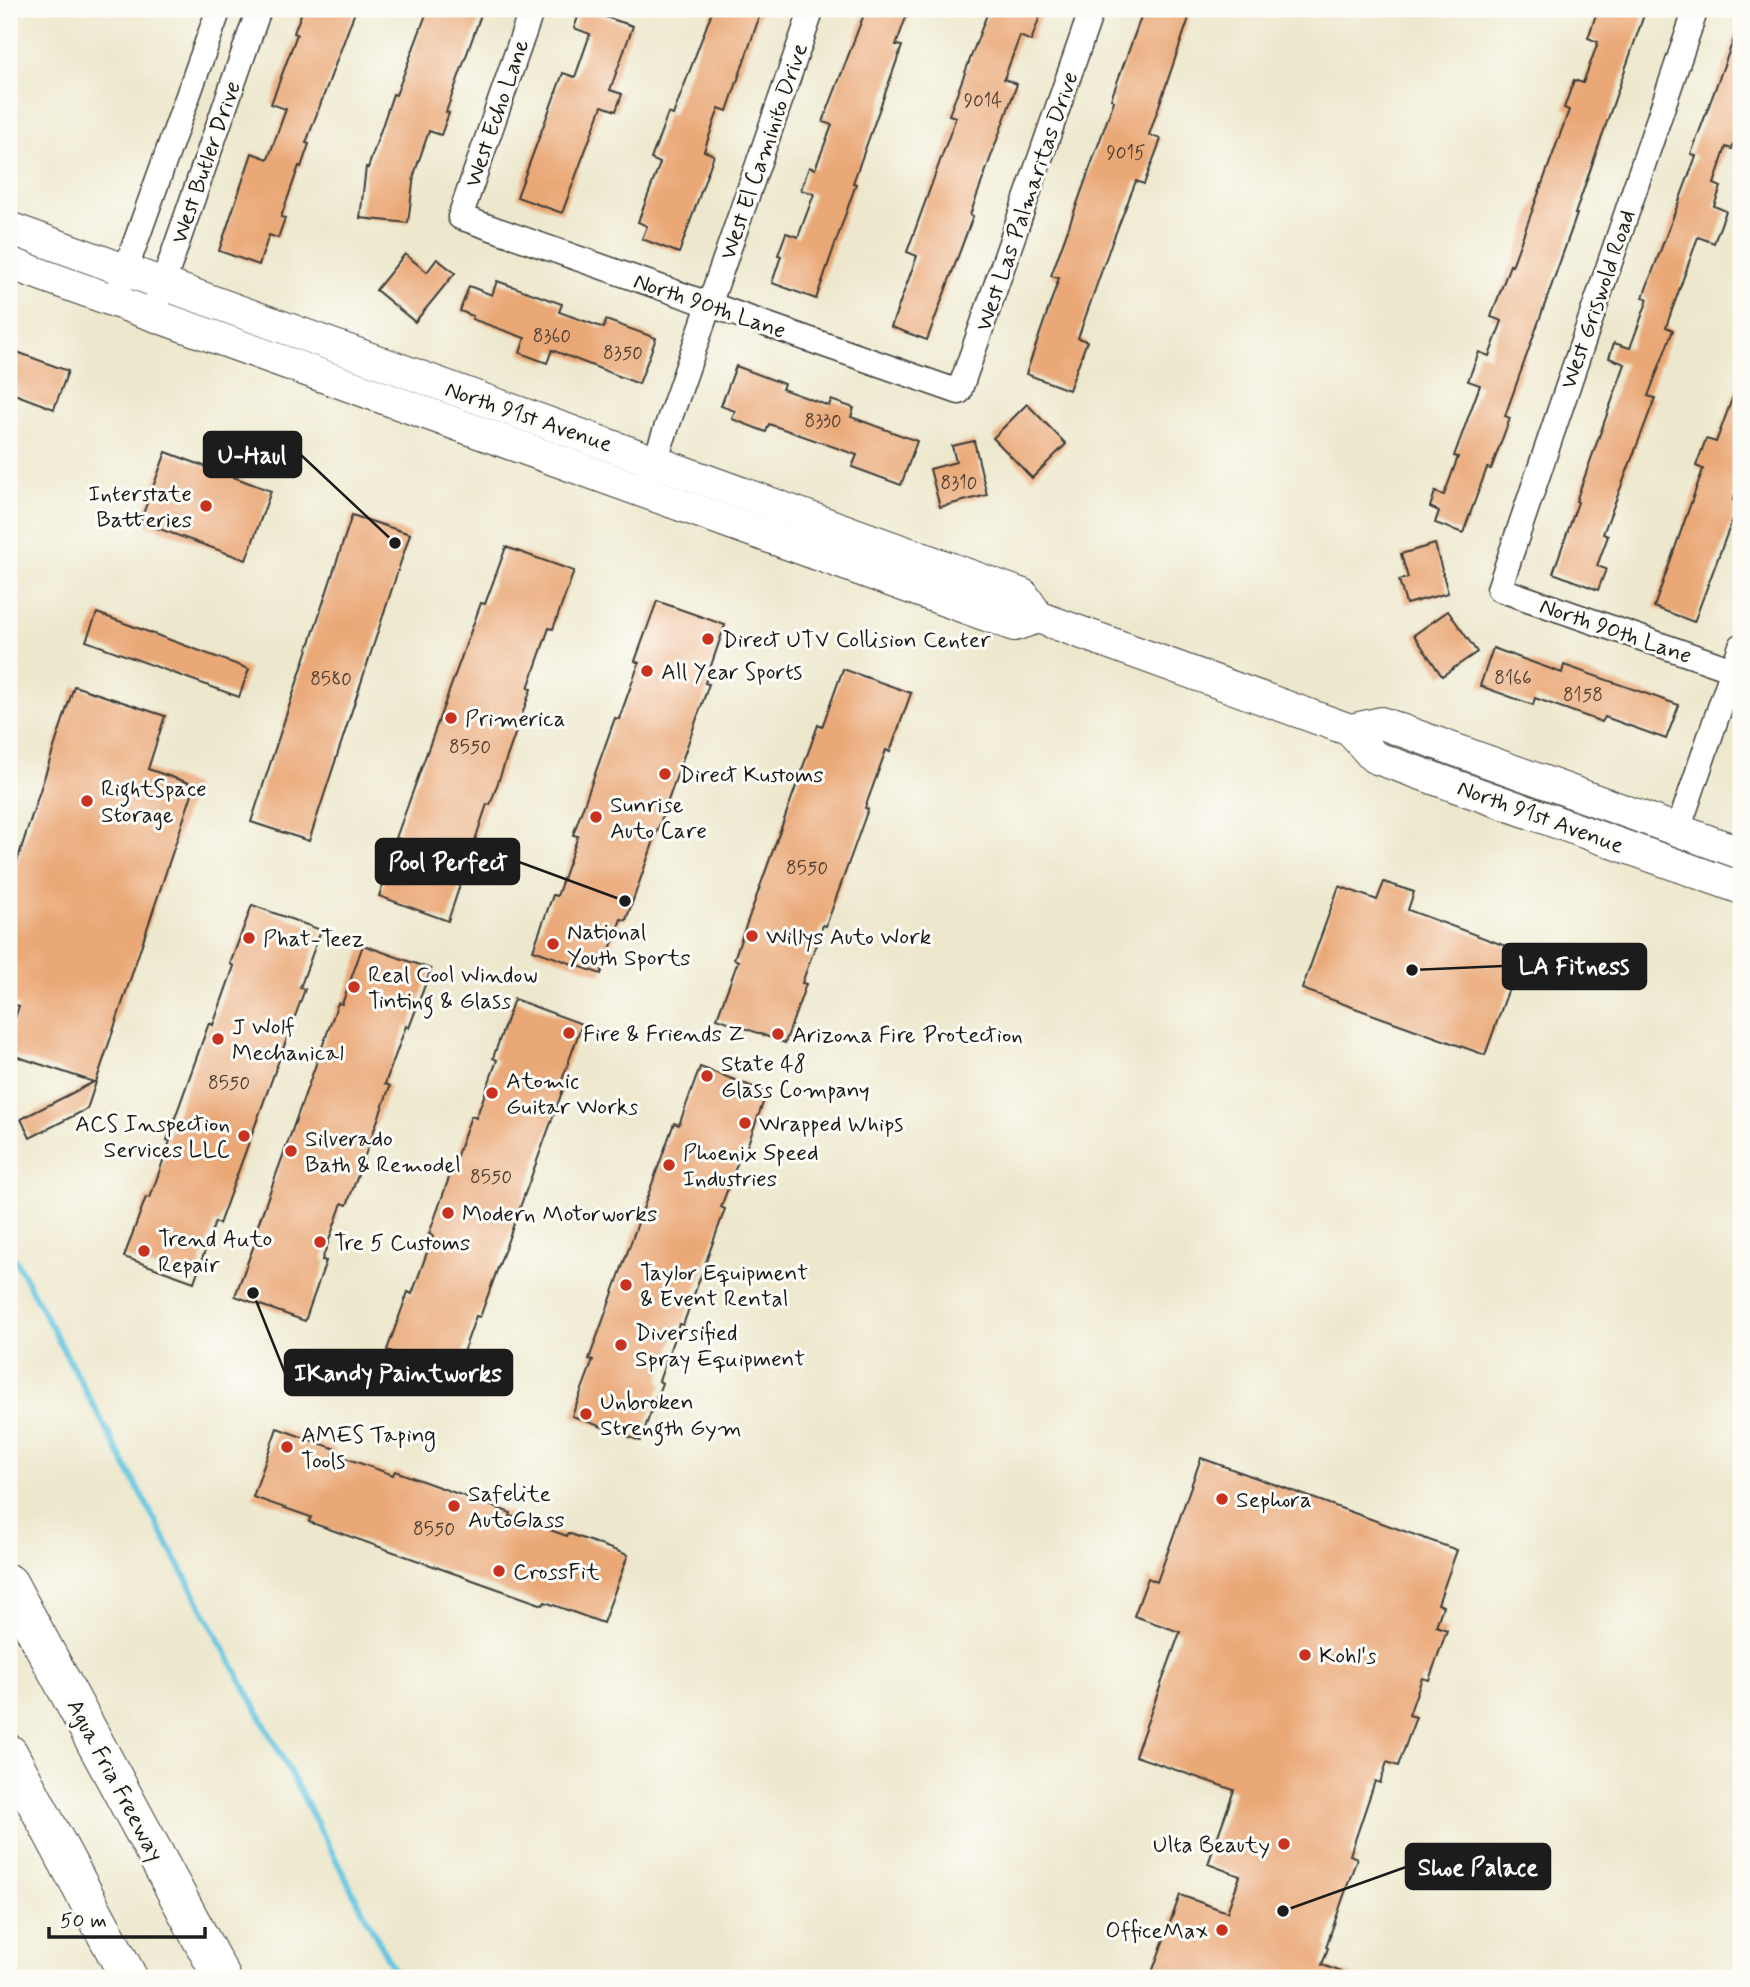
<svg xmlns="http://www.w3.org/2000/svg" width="1750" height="1987" font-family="Mynerve,sans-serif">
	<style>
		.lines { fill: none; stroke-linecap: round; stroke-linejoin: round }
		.stream { stroke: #61c4df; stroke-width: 6 }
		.building { fill: #eaa877 }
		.minor-casing { stroke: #3b3b37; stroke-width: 27 }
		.major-casing { stroke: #3b3b37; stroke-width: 34 }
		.highway-casing { stroke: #3b3b37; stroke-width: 39 }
		.minor { stroke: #fff; stroke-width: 24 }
		.major { stroke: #fff; stroke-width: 32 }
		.highway { stroke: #fff; stroke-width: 37 }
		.poi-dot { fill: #c8321e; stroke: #fdfcf7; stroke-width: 2.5 }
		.labels { text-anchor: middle; stroke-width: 6; stroke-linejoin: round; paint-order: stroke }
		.number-label { font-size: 19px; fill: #503f33 }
		.street-label { font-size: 23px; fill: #1c1c1c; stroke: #fdfcf7 }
		.poi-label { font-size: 23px; fill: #1c1c1c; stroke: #fdfcf7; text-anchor: start }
		.leader { fill: none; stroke: #1c1c1c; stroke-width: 2.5 }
		.callout-dot { fill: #1c1c1c; stroke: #fdfcf7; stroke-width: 2.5 }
		.callout { fill: #1c1c1c; stroke: #1c1c1c; stroke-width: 2.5 }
		.callout-label { font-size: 24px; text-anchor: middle; font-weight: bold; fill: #fff }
	</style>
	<rect width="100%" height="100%" fill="#fdfcf7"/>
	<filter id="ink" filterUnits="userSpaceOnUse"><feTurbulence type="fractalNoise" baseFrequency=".0143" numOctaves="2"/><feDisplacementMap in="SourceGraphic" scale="14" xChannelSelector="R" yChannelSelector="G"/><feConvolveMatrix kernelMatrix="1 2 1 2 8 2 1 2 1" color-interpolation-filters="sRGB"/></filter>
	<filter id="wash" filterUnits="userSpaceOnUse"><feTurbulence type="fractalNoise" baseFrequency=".00686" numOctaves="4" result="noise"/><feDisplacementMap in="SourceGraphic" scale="28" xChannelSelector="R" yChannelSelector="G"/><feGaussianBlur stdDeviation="1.57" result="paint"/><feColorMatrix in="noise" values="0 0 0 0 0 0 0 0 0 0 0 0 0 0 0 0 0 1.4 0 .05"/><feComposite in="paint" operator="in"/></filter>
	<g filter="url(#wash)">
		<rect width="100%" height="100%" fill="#ede8cd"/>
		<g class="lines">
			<path class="stream" d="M9,1248l280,522 109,208"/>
		</g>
		<g id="blocks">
			<g class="building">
				<path d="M303,9h53l-50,134 3,1 -8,23 -2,-1 -18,51 4,1 -7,20 -9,-3 -10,30 -40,-14 33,-98 16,6 18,-50 -15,-5 26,-70 -3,-1z"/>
				<path d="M428,9h55l-37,103 3,1 -8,22 -12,-4 -15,44 -6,48 -48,-5 6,-51 2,1 25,-74 3,1z"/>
				<path d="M581,9l52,17 -23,64 12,4 -6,17 -14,-5 -40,107 -45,-16 46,-124 12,4 15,-43 -16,-6z"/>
				<path d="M713,9h49l-35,102 -8,-3 -15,43 10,4 -35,98 -37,-14 5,-13 -9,-4 22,-59 -9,-4 17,-46 5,2z"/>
				<path d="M866,9h43l-13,36 6,1 -49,137 3,1 -40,115 -44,-16 9,-27 -3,-1 8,-22 12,4 16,-43 -13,-4 8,-23 6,2 17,-44 -9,-3z"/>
				<path d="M989,9h32l19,7 -9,25 -11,-5 -16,43 13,5 -47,131 3,1 -46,124 -36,-13 26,-71 -10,-4 49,-135 -7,-2z"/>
				<path d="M1144,9h48l-43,126 12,4 -17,45 -8,-3 -27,69 -31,88 9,3 -18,49 -43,-16 33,-96 -8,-2 63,-175 -3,-2z"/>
				<path d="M1598,9h48l-71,205h2l-72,202 5,2 -19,51 -4,-1 -24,65 -28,-10 4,-12 -9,-4 5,-15 9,3 14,-38 -4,-1 26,-71 -12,-4 11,-29 10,4 13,-35 -11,-4 19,-52 2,1 57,-156 -5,-2 10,-28 9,3 15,-41 -10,-4z"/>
				<path d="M1739,25l2,1v98l-9,25 -6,-2 -12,37 7,3 -7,19 12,5 -12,32 -16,-6 -32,90 7,3 -25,66 7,2 -52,136 5,2 -11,30 9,3 -8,21 -45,-17 25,-71 -2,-1 49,-137 -16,-6 5,-15 16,5 18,-49 -5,-2 53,-141 -5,-2z"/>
				<path d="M405,254l22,18 10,-13 18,14 -40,49 -39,-32z"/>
				<path d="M497,281l65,23 -3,8 45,16 2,-8 50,18 -17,46 -87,-34 -5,13 -27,-10 5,-15 -53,-19 1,-3 -13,-5 9,-25 23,9z"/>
				<path d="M9,349l59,22 -14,38 -45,-17z"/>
				<path d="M736,366l48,18 -2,5 47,17 2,-6 23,8 -3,9 66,24 -16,44 -49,-18 5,-12 -88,-31 -3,8 -34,-13 3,-8 -14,-5z"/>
				<path d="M1739,380h2v97l-8,23 6,2 -45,120 -40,-15 49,-138 -7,-3 10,-27 10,3z"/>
				<path d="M1027,404l39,40 -34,34 -39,-40z"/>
				<path d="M974,441l13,54 -47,12 -10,-38 26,-7 -4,-16z"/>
				<path d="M166,452l105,39 -25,69 -106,-38z"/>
				<path d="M352,515l58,19 -101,307 -58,-19z"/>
				<path d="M1435,544l13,49 -42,11 -7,-24 9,-2 -7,-24z"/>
				<path d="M506,547l68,24 -21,58 -4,-1 -21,60 3,1 -41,116 -3,-1 -39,117 -69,-25 21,-57 -4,-1 85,-235 4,1z"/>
				<path d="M657,601l68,24 -20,58 4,1 -83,236 -5,-1 -20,55 -68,-24 20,-55 4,1 21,-60 -5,-1 42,-117 4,1 20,-56 -4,-2z"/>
				<path d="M1448,611l29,41 -35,24 -28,-41z"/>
				<path d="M97,613l152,56 -10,28 -153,-56z"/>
				<path d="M1493,648l69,25 2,-8 115,40 -13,34 -61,-22 -3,5 -67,-24 -2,7 -53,-19z"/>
				<path d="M843,669l68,24 -21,59 -4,-2 -21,58 3,1 -42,117 -3,-1 -21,58 4,1 -21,59 -68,-25 21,-57 -4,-2 84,-234 4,2z"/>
				<path d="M74,686l91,30 -17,53 47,16 -108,324 -57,29 -9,-19 73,-37 -85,-28v-18l10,-30 -10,-3v-117z"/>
				<path d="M1384,882l30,10 -6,18 114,42 -37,103 -183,-66 37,-103 38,14z"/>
				<path d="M252,905l69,25 -21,58 5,1 -86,235 -4,-2 -21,60 -70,-25 22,-60 4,1 20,-57 -3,-1 42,-117 4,2 21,-59 -4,-2z"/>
				<path d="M363,945l68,24 -22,59 -3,-2 -21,58 5,2 -43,119 -5,-2 -20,57 4,1 -21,60 -70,-25 22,-59 -3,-1 84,-233 4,1z"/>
				<path d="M514,999l68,25 -21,59 4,1 -85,233 -4,-1 -21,59 -68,-25 21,-58 4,2 21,-58 -4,-2 42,-118 5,2 21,-58 -4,-2z"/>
				<path d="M700,1067l67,25 -21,57 -3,-1 -22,59 4,2 -42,116 -4,-1 -20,57 3,2 -22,58 -68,-25 21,-56 -4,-1 85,-236 5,2z"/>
				<path d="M277,1428l59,21 -2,5 59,21 2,-4 116,42 -1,3 57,20 1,-3 60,22 -25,68 -58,-21 -2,3 -234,-83 2,-5 -58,-20z"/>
				<path d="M1201,1458l256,92 -19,54 5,2 -7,20 11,4 -18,50 -7,-2 -13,37 7,2 -18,49 -11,-4 -7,21 -5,-2 -25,74 7,3 -31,89 2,1 -6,17 31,11v2h-203l30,-83 47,17 13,-36 -32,-12 26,-74 -99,-34 45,-124 -46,-16 14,-38 9,4z"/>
			</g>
		</g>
	</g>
	<g filter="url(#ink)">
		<use href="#blocks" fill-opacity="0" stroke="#3b3b37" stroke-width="2"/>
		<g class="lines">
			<defs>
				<g id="minor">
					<path d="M532,9l-72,208 499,175 133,-383"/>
					<path d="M1696,9l-197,580 234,81"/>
					<path d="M114,302l105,-293"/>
					<path d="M152,315l107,-306"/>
					<path d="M649,478l163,-469"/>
					<path d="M1678,830l63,-184"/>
				</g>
				<g id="major">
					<path d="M9,228l1014,367 15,22 312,113 24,27 367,131"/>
					<path d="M9,263l1005,362 24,-8"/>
					<path d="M1350,730l31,-7 360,130"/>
				</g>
				<g id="highway">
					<path d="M9,1583l213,395"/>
					<path d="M9,1753l120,225"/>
				</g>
			</defs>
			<use href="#minor" class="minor-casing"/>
			<use href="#major" class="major-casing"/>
			<use href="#highway" class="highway-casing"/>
			<use href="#minor" class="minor"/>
			<use href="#major" class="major"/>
			<use href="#highway" class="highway"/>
		</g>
	</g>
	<g class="poi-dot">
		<circle cx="206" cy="506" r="7"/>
		<circle cx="708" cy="639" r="7"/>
		<circle cx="647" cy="671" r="7"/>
		<circle cx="451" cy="718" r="7"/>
		<circle cx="665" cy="774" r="7"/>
		<circle cx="87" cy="801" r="7"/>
		<circle cx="596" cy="817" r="7"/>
		<circle cx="752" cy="936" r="7"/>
		<circle cx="249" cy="938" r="7"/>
		<circle cx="553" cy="944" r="7"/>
		<circle cx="354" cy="987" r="7"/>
		<circle cx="569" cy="1033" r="7"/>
		<circle cx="778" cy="1034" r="7"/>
		<circle cx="218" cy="1039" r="7"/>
		<circle cx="707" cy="1076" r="7"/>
		<circle cx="492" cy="1093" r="7"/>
		<circle cx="745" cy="1123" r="7"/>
		<circle cx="244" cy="1136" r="7"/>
		<circle cx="291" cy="1151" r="7"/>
		<circle cx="669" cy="1165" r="7"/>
		<circle cx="448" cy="1213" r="7"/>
		<circle cx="320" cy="1242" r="7"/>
		<circle cx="144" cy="1251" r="7"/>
		<circle cx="626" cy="1285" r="7"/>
		<circle cx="621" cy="1345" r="7"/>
		<circle cx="586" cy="1414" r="7"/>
		<circle cx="287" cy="1447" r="7"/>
		<circle cx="1222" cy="1499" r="7"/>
		<circle cx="454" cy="1506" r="7"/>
		<circle cx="499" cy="1571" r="7"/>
		<circle cx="1305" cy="1655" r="7"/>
		<circle cx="1284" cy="1844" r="7"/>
		<circle cx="1222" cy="1930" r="7"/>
	</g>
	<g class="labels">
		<g class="number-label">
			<text x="983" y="107">9014</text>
			<text x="1126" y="159">9015</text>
			<text x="552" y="342">8360</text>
			<text x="623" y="359">8350</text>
			<text x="823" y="427">8330</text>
			<text x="959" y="489">8310</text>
			<text x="1513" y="684">8166</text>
			<text x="331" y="685">8580</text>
			<text x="1583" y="701">8158</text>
			<text x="470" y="753">8550</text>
			<text x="807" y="874">8550</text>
			<text x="229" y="1089">8550</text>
			<text x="491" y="1183">8550</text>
			<text x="434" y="1535">8550</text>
		</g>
		<g class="street-label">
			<text transform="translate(496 113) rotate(-71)" y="8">West Echo Lane</text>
			<text transform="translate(763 151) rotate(-71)" y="8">West El Caminito Drive</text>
			<text transform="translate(205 162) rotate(-71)" y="8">West Butler Drive</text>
			<text transform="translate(1026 201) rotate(-71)" y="8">West Las Palmaritas Drive</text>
			<text transform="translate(1597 299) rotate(-71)" y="8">West Griswold Road</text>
			<text transform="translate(710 305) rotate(19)" y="8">North 90th Lane</text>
			<text transform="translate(529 416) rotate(19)" y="8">North 91st Avenue</text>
			<text transform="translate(1616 630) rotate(19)" y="8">North 90th Lane</text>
			<text transform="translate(1541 816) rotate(20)" y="8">North 91st Avenue</text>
			<text transform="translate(116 1780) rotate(62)" y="8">Agua Fria Freeway</text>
		</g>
		<g class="poi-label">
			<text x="192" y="501" text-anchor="end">Interstate<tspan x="192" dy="26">Batteries</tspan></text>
			<text x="722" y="647">Direct UTV Collision Center</text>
			<text x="661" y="679">All Year Sports</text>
			<text x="465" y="726">Primerica</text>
			<text x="679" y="782">Direct Kustoms</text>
			<text x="101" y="796">RightSpace<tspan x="101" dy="26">Storage</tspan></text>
			<text x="610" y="812">Sunrise<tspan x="610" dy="26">Auto Care</tspan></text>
			<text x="567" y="939">National<tspan x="567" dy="26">Youth Sports</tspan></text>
			<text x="766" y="944">Willys Auto Work</text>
			<text x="263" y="946">Phat-Teez</text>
			<text x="368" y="982">Real Cool Window<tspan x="368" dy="26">Tinting &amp; Glass</tspan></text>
			<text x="232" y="1034">J Wolf<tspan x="232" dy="26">Mechanical</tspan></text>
			<text x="583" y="1041">Fire &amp; Friends Z</text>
			<text x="792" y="1042">Arizona Fire Protection</text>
			<text x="721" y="1071">State 48<tspan x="721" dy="26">Glass Company</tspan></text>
			<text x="506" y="1088">Atomic<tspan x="506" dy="26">Guitar Works</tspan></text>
			<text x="230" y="1131" text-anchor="end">ACS Inspection<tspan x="230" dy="26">Services LLC</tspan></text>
			<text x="759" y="1131">Wrapped Whips</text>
			<text x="305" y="1146">Silverado<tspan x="305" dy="26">Bath &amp; Remodel</tspan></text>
			<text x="683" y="1160">Phoenix Speed<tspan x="683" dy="26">Industries</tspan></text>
			<text x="462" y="1221">Modern Motorworks</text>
			<text x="158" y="1246">Trend Auto<tspan x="158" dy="26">Repair</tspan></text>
			<text x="334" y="1250">Tre 5 Customs</text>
			<text x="640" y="1280">Taylor Equipment<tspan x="640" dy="26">&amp; Event Rental</tspan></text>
			<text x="635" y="1340">Diversified<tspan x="635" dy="26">Spray Equipment</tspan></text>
			<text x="600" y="1409">Unbroken<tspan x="600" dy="26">Strength Gym</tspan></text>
			<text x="301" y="1442">AMES Taping<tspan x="301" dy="26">Tools</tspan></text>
			<text x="468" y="1501">Safelite<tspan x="468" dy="26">AutoGlass</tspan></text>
			<text x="1236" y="1507">Sephora</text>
			<text x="513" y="1579">CrossFit</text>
			<text x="1319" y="1663">Kohl's</text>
			<text x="1270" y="1852" text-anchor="end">Ulta Beauty</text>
			<text x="1208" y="1938" text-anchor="end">OfficeMax</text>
		</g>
	</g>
	<path class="leader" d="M395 543L301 455M625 901L519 862M1412 970L1503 966M253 1293L285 1373M1283 1911L1406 1867"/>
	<g class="callout-dot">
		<circle cx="395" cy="543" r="7"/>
		<circle cx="625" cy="901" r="7"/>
		<circle cx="1412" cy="970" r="7"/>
		<circle cx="253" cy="1293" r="7"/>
		<circle cx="1283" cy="1911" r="7"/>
	</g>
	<g class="callout">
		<rect x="204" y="432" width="97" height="45" rx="7"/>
		<rect x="376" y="839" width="143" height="45" rx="7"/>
		<rect x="1503" y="944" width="143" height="45" rx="7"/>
		<rect x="285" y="1350" width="227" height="45" rx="7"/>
		<rect x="1406" y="1844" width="144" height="45" rx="7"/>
	</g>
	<g class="callout-label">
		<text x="252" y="463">U-Haul</text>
		<text x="448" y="870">Pool Perfect</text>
		<text x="1574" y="974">LA Fitness</text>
		<text x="398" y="1381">IKandy Paintworks</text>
		<text x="1478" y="1875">Shoe Palace</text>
	</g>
	<rect width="1750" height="1987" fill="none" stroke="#fdfcf7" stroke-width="35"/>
	<path d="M49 1927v10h156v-10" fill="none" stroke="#1c1c1c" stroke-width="3.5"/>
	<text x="60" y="1927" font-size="21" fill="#1c1c1c" stroke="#fdfcf7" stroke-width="5" paint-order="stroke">50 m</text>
</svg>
